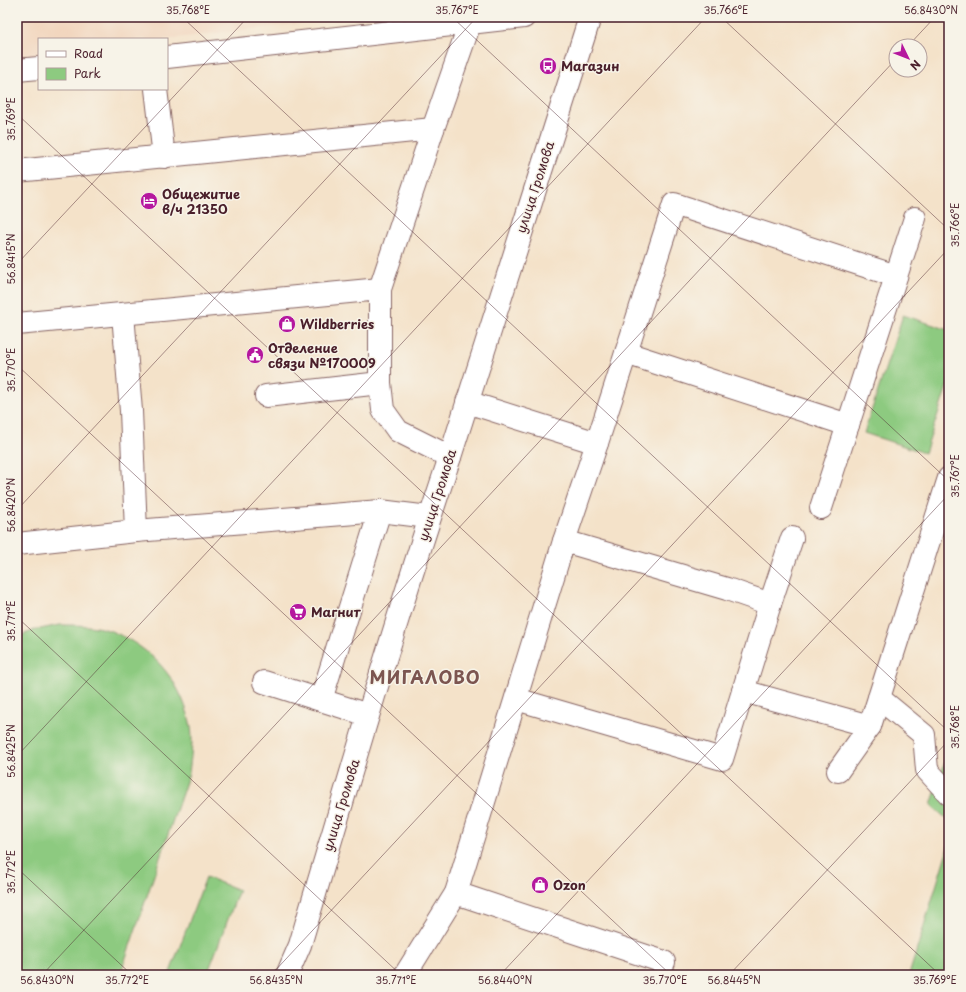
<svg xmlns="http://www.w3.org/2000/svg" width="966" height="992" font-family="'Playpen Sans',sans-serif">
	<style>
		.built { fill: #f2d5bd }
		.green { fill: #8dca80; stroke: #6c7456 }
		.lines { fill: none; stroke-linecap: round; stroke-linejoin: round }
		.minor-casing { stroke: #866362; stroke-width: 24 }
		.minor { stroke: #fff; stroke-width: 22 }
		.ticks { fill: none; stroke: #4a1f2b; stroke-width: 1; stroke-opacity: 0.45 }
		.labels { text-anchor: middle; stroke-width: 3; stroke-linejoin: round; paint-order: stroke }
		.poi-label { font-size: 13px; font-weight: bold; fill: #4a1f2b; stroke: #f7f3e8; text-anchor: start }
		.street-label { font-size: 13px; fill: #4a1f2b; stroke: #f7f3e8 }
		.district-label { font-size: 17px; font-weight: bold; letter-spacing: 1px; fill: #7c5550; stroke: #f7f3e8 }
		.neatline { fill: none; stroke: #4a1f2b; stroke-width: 1.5 }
		.ticks-label { font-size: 10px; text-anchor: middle; fill: #4a1f2b }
	</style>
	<rect width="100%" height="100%" fill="#f7f3e8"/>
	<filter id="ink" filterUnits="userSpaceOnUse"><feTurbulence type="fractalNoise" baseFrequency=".025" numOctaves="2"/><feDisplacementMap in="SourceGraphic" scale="8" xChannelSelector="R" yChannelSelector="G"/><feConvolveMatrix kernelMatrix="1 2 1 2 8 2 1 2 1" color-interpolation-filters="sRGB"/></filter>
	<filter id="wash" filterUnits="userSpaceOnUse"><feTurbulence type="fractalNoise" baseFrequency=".012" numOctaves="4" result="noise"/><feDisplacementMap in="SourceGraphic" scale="16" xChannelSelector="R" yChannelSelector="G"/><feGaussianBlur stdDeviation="0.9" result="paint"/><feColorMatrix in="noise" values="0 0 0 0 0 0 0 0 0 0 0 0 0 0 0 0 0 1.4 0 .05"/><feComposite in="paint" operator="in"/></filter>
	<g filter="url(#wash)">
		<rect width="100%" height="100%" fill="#f4e2c9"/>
		<path class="built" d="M17,17h338l-188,22h-128v15l-22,3z"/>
		<g class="green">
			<path d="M903,315l46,15v51l-24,72 -61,-20z"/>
			<path d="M60,625c17,0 35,0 51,6 40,16 69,48 79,91 4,17 1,34 -1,51l-69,202h-103v-338l18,-7z"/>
			<path d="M949,750v71l-18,-16z"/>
			<path d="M949,844v131h-40z"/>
			<path d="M206,877l33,13 -32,85h-38z"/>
		</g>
	</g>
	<g filter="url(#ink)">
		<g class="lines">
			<defs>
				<g id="minor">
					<path d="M167,57l357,-40"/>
					<path d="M17,70l22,-2"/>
					<path d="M156,89l8,68"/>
					<path d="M17,171l416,-42"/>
					<path d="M380,289l53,-160 37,-106"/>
					<path d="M123,314l8,97 5,120"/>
					<path d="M17,324l363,-35v94l3,27 15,21 52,26"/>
					<path d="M626,353l222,72"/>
					<path d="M266,396l114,-13"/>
					<path d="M467,402l130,41"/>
					<path d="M821,508l94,-290"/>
					<path d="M564,541l163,48 43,15"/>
					<path d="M17,544l119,-13 244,-20 49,6"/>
					<path d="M264,682l104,33"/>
					<path d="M743,691l127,35"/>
					<path d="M879,698l45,37 3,35 22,24"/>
					<path d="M516,699l206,60 48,-155 22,-66"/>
					<path d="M321,700l59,-189"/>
					<path d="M838,771l32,-45 79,-248"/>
					<path d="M456,893l208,69"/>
					<path d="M287,975l13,-30c48,-163 96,-327 150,-488l140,-440"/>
					<path d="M405,975l51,-82 108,-352 33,-98 77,-239 222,72"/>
				</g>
			</defs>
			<use href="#minor" class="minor-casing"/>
			<use href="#minor" class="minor"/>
		</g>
	</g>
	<path class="ticks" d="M182,17l767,715M452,17l497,464M721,17l228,213M17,19l1,-2M908,46l27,-29M17,114l923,861M17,264l231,-247M17,365l654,610M17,510l460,-493M17,617l384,358M17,756l689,-739M17,868l115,107M42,975l854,-916M271,975l678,-727M500,975l449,-481M729,975l220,-235"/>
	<defs>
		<symbol id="bus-disc" viewBox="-11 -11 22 22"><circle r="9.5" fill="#b5179e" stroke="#f7f3e8"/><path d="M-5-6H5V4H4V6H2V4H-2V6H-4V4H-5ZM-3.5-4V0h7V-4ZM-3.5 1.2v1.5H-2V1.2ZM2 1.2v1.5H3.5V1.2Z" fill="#fff"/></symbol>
		<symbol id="hotel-disc" viewBox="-11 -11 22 22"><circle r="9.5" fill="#b5179e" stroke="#f7f3e8"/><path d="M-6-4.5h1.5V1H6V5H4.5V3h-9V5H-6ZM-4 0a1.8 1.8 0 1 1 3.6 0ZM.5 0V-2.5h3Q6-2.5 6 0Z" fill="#fff"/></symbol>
		<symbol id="shop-disc" viewBox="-11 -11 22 22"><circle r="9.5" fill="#b5179e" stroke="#f7f3e8"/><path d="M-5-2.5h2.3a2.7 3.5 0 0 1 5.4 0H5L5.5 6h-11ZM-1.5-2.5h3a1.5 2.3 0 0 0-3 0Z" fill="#fff"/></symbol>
		<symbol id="civic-disc" viewBox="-11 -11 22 22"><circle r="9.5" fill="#b5179e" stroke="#f7f3e8"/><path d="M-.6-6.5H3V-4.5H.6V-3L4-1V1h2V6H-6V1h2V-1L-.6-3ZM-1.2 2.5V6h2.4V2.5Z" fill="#fff"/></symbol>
		<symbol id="supermarket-disc" viewBox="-11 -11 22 22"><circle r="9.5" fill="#b5179e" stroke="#f7f3e8"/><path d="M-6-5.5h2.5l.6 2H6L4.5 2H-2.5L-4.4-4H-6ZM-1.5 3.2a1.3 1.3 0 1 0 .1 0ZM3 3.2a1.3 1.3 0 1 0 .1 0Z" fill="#fff"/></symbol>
	</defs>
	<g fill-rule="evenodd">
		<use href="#bus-disc" x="538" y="56" width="20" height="20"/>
		<use href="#hotel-disc" x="139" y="191" width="20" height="20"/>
		<use href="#shop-disc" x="277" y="314" width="20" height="20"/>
		<use href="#civic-disc" x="245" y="345" width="20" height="20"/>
		<use href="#supermarket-disc" x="288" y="602" width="20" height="20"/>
		<use href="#shop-disc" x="530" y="875" width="20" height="20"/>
	</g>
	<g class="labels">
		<g class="poi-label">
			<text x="561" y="71">Магазин</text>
			<text x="162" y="199">Общежитие<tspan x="162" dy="15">в/ч 21350</tspan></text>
			<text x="300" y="329">Wildberries</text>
			<text x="268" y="353">Отделение<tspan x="268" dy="15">связи №170009</tspan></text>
			<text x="311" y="617">Магнит</text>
			<text x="553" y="890">Ozon</text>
		</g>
		<g class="street-label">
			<text transform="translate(535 187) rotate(-72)" y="5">улица Громова</text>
			<text transform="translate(437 495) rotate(-72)" y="5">улица Громова</text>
			<text transform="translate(341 805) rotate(-73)" y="5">улица Громова</text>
		</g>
		<g class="district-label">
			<text x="425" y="684">МИГАЛОВО</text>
		</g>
	</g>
	<rect width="966" height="992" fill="none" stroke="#f7f3e8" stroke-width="44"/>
	<rect x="38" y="38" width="130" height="52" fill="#f7f3e8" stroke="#b29e9c"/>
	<rect x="46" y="51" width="20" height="6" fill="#ffffff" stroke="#b29e9c"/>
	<text x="74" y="58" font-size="12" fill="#4a1f2b">Road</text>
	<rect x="46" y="68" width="20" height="12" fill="#8dca80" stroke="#b29e9c"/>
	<text x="74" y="78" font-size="12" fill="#4a1f2b">Park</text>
	<g transform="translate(908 58) rotate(133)"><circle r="19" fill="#f7f3e8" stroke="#b29e9c"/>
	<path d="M0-3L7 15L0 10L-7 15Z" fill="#b5179e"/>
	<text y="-6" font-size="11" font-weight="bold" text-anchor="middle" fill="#4a1f2b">N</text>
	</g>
	<rect x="22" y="22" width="922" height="948" class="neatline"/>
	<g class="ticks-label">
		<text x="188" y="14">35.768°E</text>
		<text x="457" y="14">35.767°E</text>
		<text x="726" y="14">35.766°E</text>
		<text x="931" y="14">56.8430°N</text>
		<text transform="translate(11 119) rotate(-90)" y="4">35.769°E</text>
		<text transform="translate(955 225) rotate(-90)" y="4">35.766°E</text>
		<text transform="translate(11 259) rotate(-90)" y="4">56.8415°N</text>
		<text transform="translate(11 370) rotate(-90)" y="4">35.770°E</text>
		<text transform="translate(955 476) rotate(-90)" y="4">35.767°E</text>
		<text transform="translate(11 505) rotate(-90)" y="4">56.8420°N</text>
		<text transform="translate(11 621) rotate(-90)" y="4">35.771°E</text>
		<text transform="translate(955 727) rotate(-90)" y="4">35.768°E</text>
		<text transform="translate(11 751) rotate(-90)" y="4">56.8425°N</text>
		<text transform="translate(11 872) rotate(-90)" y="4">35.772°E</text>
		<text x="47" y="984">56.8430°N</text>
		<text x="127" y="984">35.772°E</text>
		<text x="276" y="984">56.8435°N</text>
		<text x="396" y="984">35.771°E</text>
		<text x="505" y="984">56.8440°N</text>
		<text x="665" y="984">35.770°E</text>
		<text x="734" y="984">56.8445°N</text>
		<text x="935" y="984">35.769°E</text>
	</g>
</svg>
